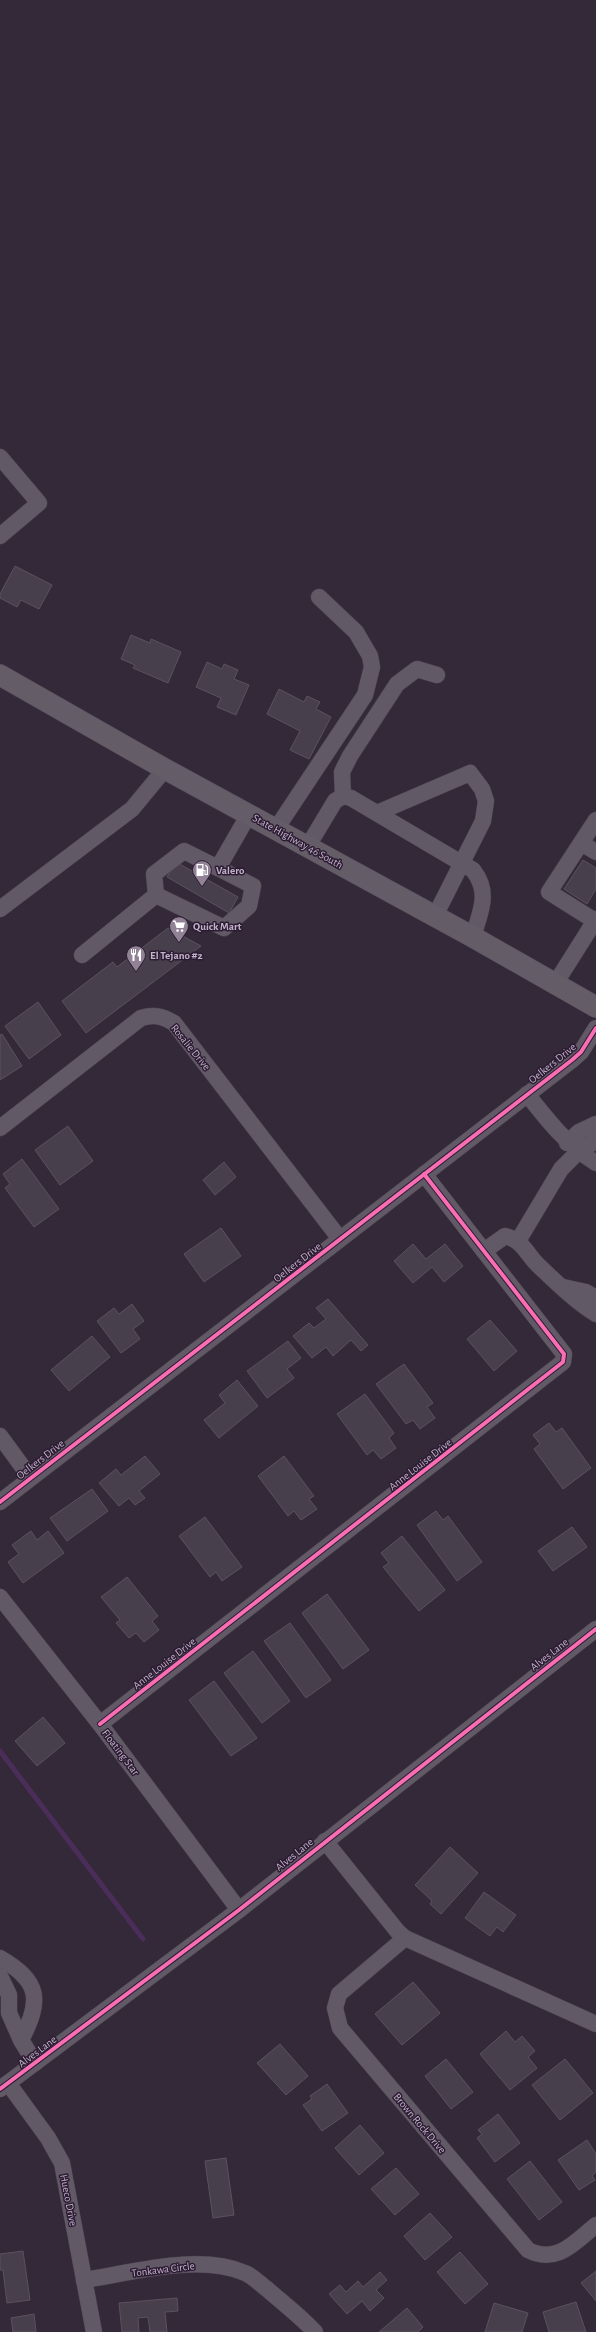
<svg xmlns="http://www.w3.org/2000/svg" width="596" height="2332" font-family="'Alegreya Sans',sans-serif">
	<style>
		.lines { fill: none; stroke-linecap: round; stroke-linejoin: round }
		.stream { stroke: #4b2d59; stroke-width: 5 }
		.building { fill: #483f4d; stroke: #5b515f }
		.minor-casing { stroke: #4c444f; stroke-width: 17 }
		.major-casing { stroke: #4d4452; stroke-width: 22 }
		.minor { stroke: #625966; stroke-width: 16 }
		.major { stroke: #645c67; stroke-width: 21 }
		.cycleway-casing { stroke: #2c1c33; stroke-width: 6 }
		.cycleway { stroke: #f96db3; stroke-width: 4 }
		.labels { text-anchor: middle; stroke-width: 3; stroke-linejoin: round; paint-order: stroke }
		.street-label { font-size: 11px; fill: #c3b2c9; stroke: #2c1c33 }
		.poi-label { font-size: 11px; font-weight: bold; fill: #c3b2c9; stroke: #2c1c33; text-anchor: start }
	</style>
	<rect width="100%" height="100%" fill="#332938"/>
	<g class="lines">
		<path class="stream" d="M0,1751l143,188"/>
	</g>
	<g class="building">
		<path d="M15,566l37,19 -13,24 -18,-9 -4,7 -17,-9v-4z"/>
		<path d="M131,635l19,8 1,-4 30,13 -13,31 -35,-15 2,-3 -14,-6z"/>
		<path d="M207,662l15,7 2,-5 14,6 -4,9 15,6 -13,30 -19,-8 4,-9 -25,-11z"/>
		<path d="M279,689l25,13 3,-6 13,6 -4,7 15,8 -22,42 -19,-9 10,-19 -33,-17z"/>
		<path d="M583,860l13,8v21l-9,15 -23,-15z"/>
		<path d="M176,862l62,35 -9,16 -62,-36z"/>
		<path d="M168,928l33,18 -115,87 -24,-32 51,-39 4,5z"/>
		<path d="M38,1002l23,33 -32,24 -24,-33z"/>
		<path d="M2,1034l20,32 -22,14v-45z"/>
		<path d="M68,1126l25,35 -33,24 -25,-35z"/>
		<path d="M22,1159l37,50 -25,18 -29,-39 5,-4 -7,-10z"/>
		<path d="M224,1162l12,15 -21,18 -12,-15z"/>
		<path d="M221,1228l20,28 -37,26 -20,-28z"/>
		<path d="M413,1244l13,15 19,-15 18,22 -19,16 -12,-15 -19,16 -19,-22z"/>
		<path d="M328,1299l40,46 -7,6 -10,-11 -18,16 -7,-9 -14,11 -19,-22 16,-13 5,5 12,-9 -10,-11z"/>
		<path d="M132,1304l12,17 -11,8 7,10 -19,14 -24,-32 17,-13 5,6z"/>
		<path d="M490,1320l27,31 -23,20 -27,-32z"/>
		<path d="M92,1336l18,21 -41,34 -18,-21z"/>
		<path d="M288,1341l13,17 -14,11 7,9 -27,20 -20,-27z"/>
		<path d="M404,1364l29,39 -6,4 8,11 -15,11 -7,-9 -7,4 -30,-40z"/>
		<path d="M237,1380l21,26 -39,32 -15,-18 21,-17 -6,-8z"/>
		<path d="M365,1394l29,39 -5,5 7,10 -15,11 -8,-9 -6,5 -30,-41z"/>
		<path d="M549,1423l7,9 6,-4 29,40 -28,21 -29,-40 6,-5 -7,-9z"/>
		<path d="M145,1456l15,18 -21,17 6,7 -10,7 -6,-7 -10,8 -20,-23 17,-14 5,6z"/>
		<path d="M284,1456l30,40 -5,3 8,10 -16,11 -7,-9 -6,5 -30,-40z"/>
		<path d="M92,1489l16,22 -41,30 -17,-23z"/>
		<path d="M436,1511l7,9 5,-4 34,46 -25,19 -40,-56z"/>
		<path d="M205,1517l37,50 -20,14 -6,-9 -6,5 -31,-41z"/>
		<path d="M572,1527l15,20 -34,24 -15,-20z"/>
		<path d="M31,1531l6,9 11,-9 16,22 -41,30 -15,-21 11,-8 -7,-9z"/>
		<path d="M402,1536l43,54 -26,21 -36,-44 6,-4 -8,-10z"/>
		<path d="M127,1577l31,39 -6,5 7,9 -15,12 -8,-9 -7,5 -13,-15 4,-3 -19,-23z"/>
		<path d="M327,1594l42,56 -26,19 -41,-56z"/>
		<path d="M290,1623l41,57 -25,18 -42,-57z"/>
		<path d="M253,1651l37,50 -28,22 -38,-50z"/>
		<path d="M214,1681l43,57 -26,18 -42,-56z"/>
		<path d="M43,1717l22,26 -28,23 -22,-25z"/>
		<path d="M450,1847l28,26 -37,41 -11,-10 2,-3 -17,-16z"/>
		<path d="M484,1892l32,23 -13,17 -6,-5 -7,9 -25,-18z"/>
		<path d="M413,1982l27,31 -38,32 -27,-31z"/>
		<path d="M506,2031l9,11 7,-6 13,15 -7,6 9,11 -27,22 -30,-36z"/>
		<path d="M280,2044l28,32 -22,19 -29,-32z"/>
		<path d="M446,2059l27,33 -22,17 -26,-33z"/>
		<path d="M565,2059l28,34 -33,27 -28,-35z"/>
		<path d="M327,2084l21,29 -26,18 -19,-26 9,-6 -2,-3z"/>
		<path d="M498,2114l22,29 -25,19 -18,-24 5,-4 -4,-4z"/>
		<path d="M360,2125l24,28 -25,22 -24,-27z"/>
		<path d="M587,2140l9,14v18l-4,4 3,4 -16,10 -21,-30z"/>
		<path d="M226,2158l8,57 -21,3 -8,-57z"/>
		<path d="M530,2161l32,41 -23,18 -32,-41z"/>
		<path d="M396,2168l23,26 -24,21 -24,-26z"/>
		<path d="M430,2213l22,24 -27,23 -21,-24z"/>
		<path d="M23,2251l7,49 -23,3 -4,-33h-3v-16z"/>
		<path d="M460,2252l28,32 -23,20 -28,-32z"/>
		<path d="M596,2271v30l-15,-18z"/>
		<path d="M380,2272l7,8 -11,10 8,8 -14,13 -8,-10 -15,13 -18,-20 11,-9 6,7 12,-11 5,6z"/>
		<path d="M177,2298l1,13 -13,1 2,20h-17l-2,-15 -10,1 1,14h-17l-3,-29z"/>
		<path d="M576,2302l10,30h-37l-6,-20z"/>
		<path d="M494,2303l34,10 -6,19h-37z"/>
		<path d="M407,2308l16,19 -5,5h-39z"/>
		<path d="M34,2314l2,18h-23l-2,-14z"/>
	</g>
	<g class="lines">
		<defs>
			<g id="minor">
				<path d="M0,457l39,46 -39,33"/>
				<path d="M343,796l-1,-24 8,-16 47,-72 20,-15 20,6"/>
				<path d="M377,813l93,-40 12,16 4,12 -3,20 -48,95"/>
				<path d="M276,829l89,-134 7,-28 -2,-11 -14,-24 -37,-35"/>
				<path d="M581,843l15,9"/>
				<path d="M308,846l27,-45 8,-5 8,2 122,72c18,23 7,42 0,67"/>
				<path d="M156,895l68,33 25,-22 4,-20 -35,-18"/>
				<path d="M0,909l132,-100 33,-40"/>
				<path d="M595,921l-46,-29 47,-72"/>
				<path d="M82,955l74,-60 -2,-21 30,-23 34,17 31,-54"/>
				<path d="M555,984l41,-65"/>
				<path d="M527,1094c21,27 40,51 69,69"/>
				<path d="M0,1128l141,-110c13,-4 21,-2 33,5l166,216"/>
				<path d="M567,1143l12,-11 17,-8"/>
				<path d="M518,1241l43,-72 18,-18 17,-10"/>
				<path d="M484,1251l21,-15c18,4 22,19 34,30 18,17 36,35 57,48"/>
				<path d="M563,1287l23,5 10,6"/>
				<path d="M0,1436l30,41"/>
				<path d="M0,1502l572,-442 9,-8 15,-24"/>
				<path d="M0,1597l100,127 139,186"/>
				<path d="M100,1724l463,-362 1,-8 -140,-180"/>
				<path d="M325,1841l73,91 7,6 191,86"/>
				<path d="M405,1938l-66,56 -4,14 5,20 188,222c29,15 47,-8 68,-25"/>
				<path d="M0,1958c40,23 42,42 21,82l14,23"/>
				<path d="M0,1976l9,19v18l12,27"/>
				<path d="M8,2083l40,55 14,25 32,169"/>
				<path d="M0,2089l239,-179 357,-281"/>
				<path d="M84,2280c48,-7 114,-27 161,-7 8,3 15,11 22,16 17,15 32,26 48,43"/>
			</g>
			<path id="major" d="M0,675l165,94 308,168 123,70"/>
		</defs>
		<use href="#minor" class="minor-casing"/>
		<use href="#major" class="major-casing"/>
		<use href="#minor" class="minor"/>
		<use href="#major" class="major"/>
		<defs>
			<g id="cycleway">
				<path d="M0,1502l572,-442 9,-8 15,-24"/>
				<path d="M100,1724l463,-362 1,-8 -140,-180"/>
				<path d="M0,2089l239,-179 357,-281"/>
			</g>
		</defs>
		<use href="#cycleway" class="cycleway-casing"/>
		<use href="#cycleway" class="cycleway"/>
	</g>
	<defs>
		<symbol id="fuel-pin" viewBox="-11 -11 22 30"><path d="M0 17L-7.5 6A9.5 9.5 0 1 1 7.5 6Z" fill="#918296" stroke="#2c1c33"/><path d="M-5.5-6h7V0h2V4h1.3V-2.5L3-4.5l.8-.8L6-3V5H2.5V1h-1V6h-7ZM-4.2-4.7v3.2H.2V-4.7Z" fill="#fff"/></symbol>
		<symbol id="supermarket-pin" viewBox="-11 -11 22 30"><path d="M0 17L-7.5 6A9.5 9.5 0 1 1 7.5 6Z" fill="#918296" stroke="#2c1c33"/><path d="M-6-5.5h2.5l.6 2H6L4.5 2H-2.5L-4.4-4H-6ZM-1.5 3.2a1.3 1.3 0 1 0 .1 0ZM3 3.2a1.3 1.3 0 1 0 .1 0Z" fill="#fff"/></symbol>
		<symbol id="restaurant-pin" viewBox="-11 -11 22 30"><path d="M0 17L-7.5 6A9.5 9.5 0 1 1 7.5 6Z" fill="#918296" stroke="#2c1c33"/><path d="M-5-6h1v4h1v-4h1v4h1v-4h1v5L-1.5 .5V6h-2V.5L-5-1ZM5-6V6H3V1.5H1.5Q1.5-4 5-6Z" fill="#fff"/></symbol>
	</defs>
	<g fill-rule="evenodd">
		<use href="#fuel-pin" x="191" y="859" width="22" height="30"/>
		<use href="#supermarket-pin" x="168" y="915" width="22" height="30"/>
		<use href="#restaurant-pin" x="125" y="944" width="22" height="30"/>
	</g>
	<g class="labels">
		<g class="street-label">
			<text transform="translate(298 841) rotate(29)" y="4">State Highway 46 South</text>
			<text transform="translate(191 1047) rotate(51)" y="4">Rosalie Drive</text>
			<text transform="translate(552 1063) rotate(-39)" y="4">Oelkers Drive</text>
			<text transform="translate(297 1262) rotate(-38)" y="4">Oelkers Drive</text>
			<text transform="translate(40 1459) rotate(-38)" y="4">Oelkers Drive</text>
			<text transform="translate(420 1464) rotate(-38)" y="4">Anne Louise Drive</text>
			<text transform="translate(549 1654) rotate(-38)" y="4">Alves Lane</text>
			<text transform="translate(164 1663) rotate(-38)" y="4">Anne Louise Drive</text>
			<text transform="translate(121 1752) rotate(53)" y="4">Floating Star</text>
			<text transform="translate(294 1854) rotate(-39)" y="4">Alves Lane</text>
			<text transform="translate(37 2051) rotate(-37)" y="4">Alves Lane</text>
			<text transform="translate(420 2123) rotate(50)" y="4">Brown Rock Drive</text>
			<text transform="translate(69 2200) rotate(79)" y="4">Hueco Drive</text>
			<text transform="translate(163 2269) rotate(-7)" y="4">Tonkawa Circle</text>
		</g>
		<g class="poi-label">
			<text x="216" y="874">Valero</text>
			<text x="193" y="930">Quick Mart</text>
			<text x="150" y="959">El Tejano #2</text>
		</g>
	</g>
</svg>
